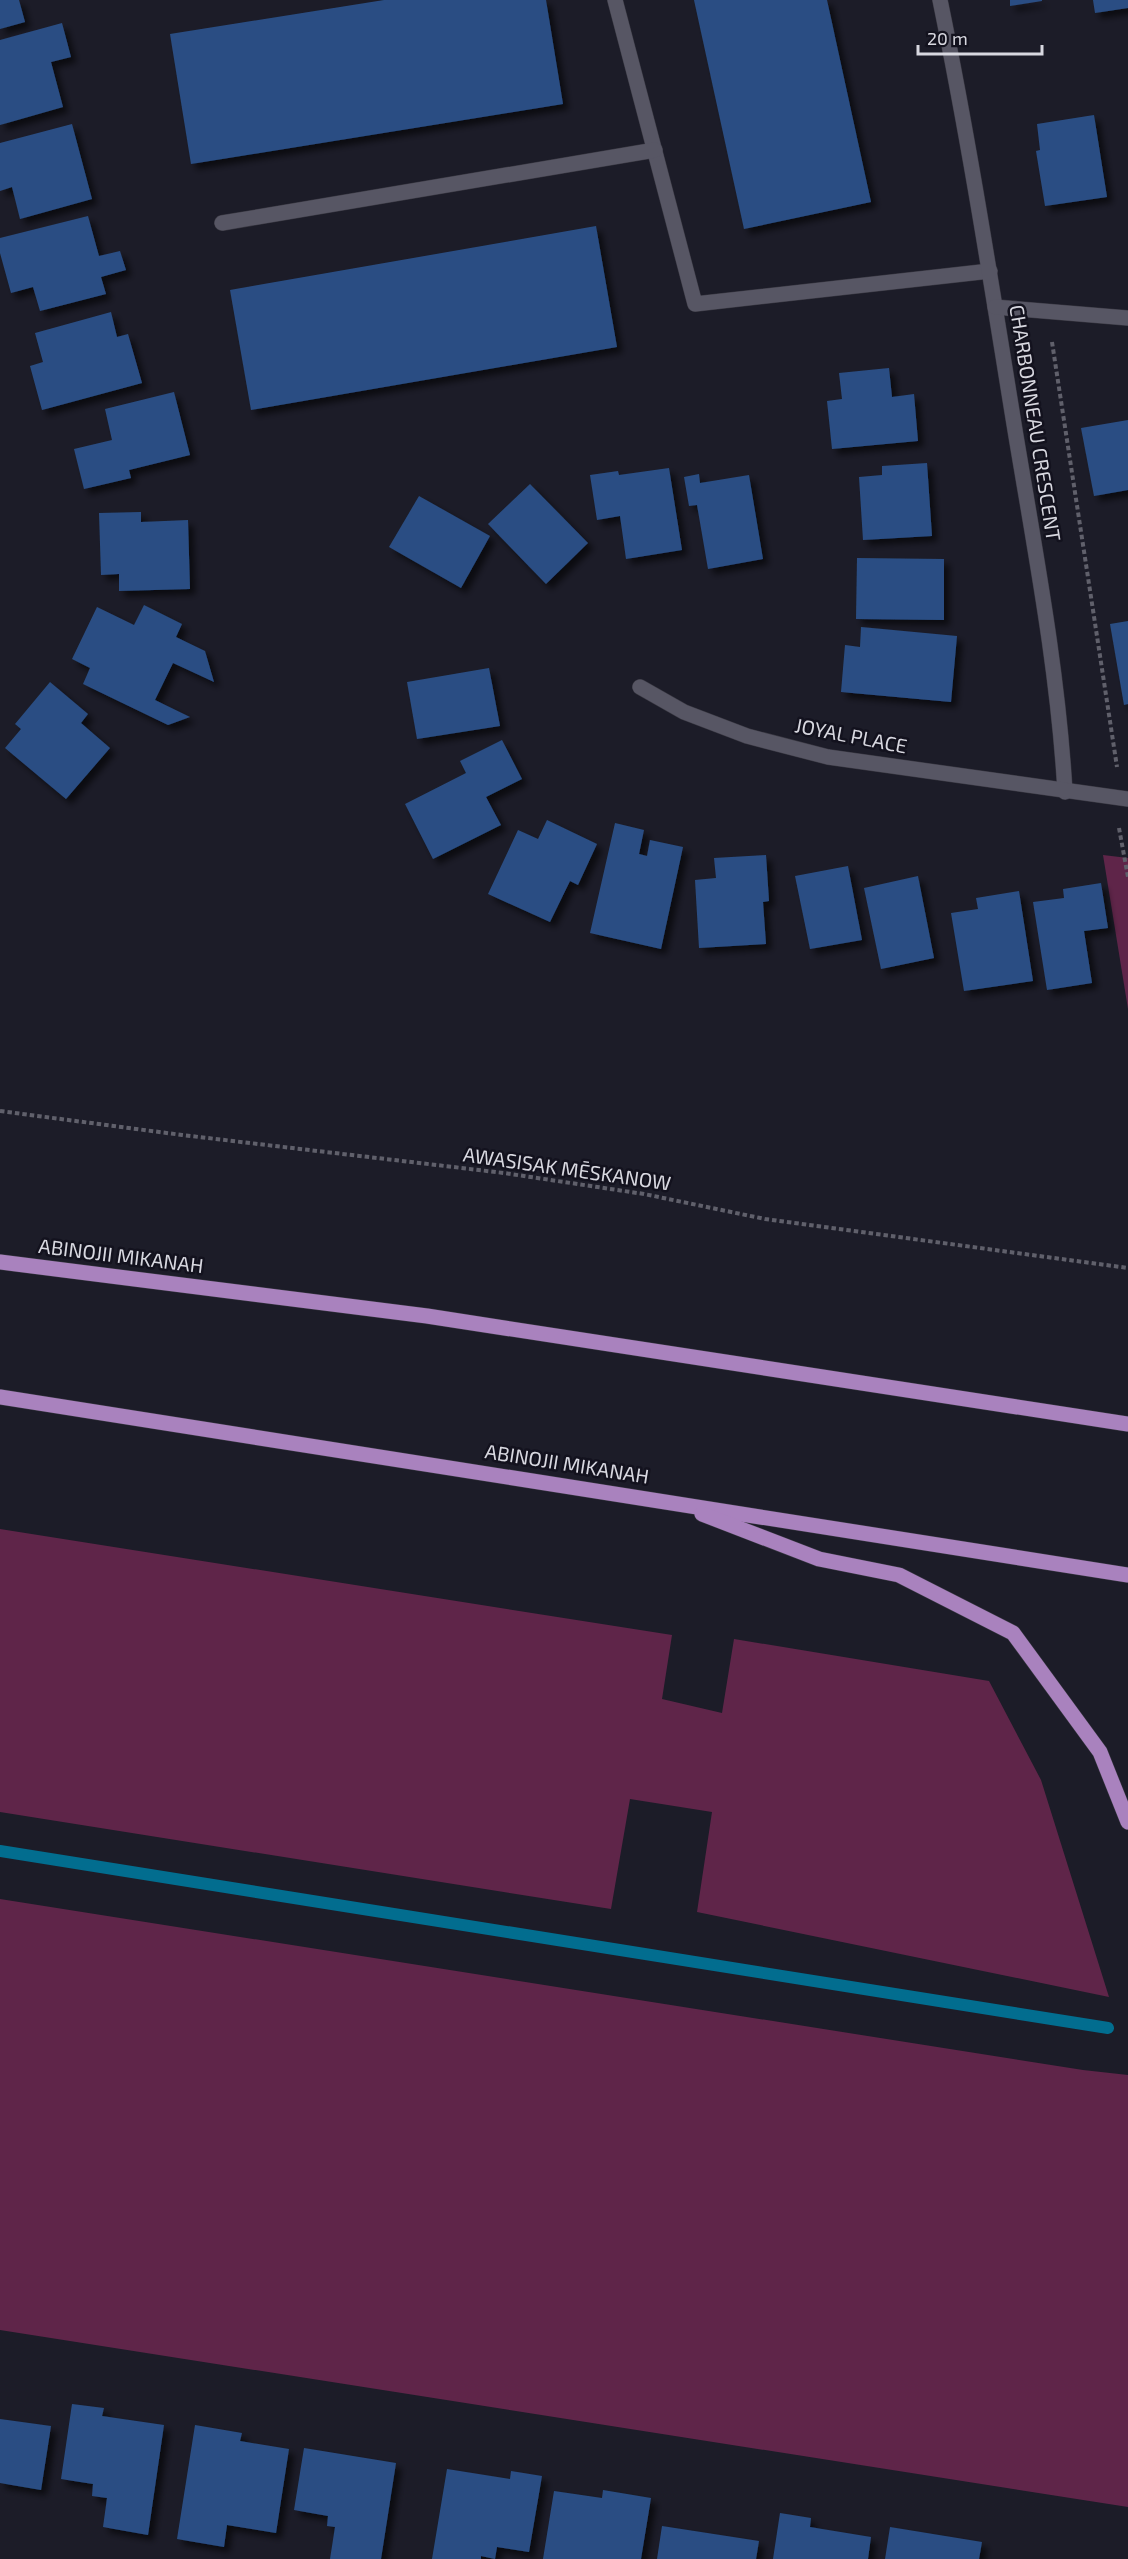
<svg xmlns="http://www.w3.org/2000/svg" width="1128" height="2559" font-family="'Exo 2',sans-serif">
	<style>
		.green { fill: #5f2549 }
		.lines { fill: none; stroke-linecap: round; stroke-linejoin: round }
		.stream { stroke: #026d8f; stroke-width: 12 }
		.building { fill: #2a4e83; filter: url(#shadow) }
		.lane-casing { stroke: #393842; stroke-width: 16 }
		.street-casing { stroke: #393842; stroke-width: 16 }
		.primary-casing { stroke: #393842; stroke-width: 16 }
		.path { stroke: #60606b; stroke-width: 4; stroke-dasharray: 4.5 3; stroke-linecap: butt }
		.lane { stroke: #575664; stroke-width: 15 }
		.street { stroke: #575664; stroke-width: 15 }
		.primary { stroke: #a982be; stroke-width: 15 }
		.labels { text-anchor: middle; stroke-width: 5; stroke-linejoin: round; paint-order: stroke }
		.street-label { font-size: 20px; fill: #d8d8e0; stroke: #13121e }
	</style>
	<defs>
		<filter id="shadow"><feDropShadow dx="5.5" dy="5.5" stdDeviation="3" flood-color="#0009"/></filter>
	</defs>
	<rect width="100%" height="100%" fill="#1c1c28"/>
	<g class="green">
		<path d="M1103,855l25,3v151z"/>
		<path d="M0,1529l672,106 -10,64 60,14 12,-74 255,42 52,99 68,217 -412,-85 15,-100 -82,-13 -19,110 -611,-97z"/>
		<path d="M0,1899l1083,171 45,5v432l-1128,-177z"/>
	</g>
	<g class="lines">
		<path class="stream" d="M0,1851l1108,177"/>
	</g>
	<g class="building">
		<path d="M0,0h19l6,22 -25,7z"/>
		<path d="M384,0h162l17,104 -372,60 -21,-130z"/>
		<path d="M694,0h133l44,202 -127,27z"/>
		<path d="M1010,0h32v1l-32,5z"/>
		<path d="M1093,0h35v8l-33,5z"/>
		<path d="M62,23l9,34 -20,5 12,45 -63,18v-85z"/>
		<path d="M1094,115l13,82 -62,9 -9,-55 4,-1 -3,-26z"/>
		<path d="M72,124l20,75 -72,20 -8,-32 -12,4v-48z"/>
		<path d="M88,216l11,40 21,-5 6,19 -25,7 5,17 -66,17 -7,-24 -22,6 -11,-40v-15z"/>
		<path d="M596,226l21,121 -366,63 -21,-120z"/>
		<path d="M111,312l6,25 11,-3 14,49 -100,27 -12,-44 13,-4 -8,-29z"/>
		<path d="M889,368l3,29 22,-3 4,47 -86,8 -5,-48 15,-2 -3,-26z"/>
		<path d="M174,392l16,63 -61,15 2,8 -47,11 -10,-40 38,-9 -7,-31z"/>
		<path d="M1128,420v70l-34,6 -13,-68z"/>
		<path d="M927,463l5,73 -69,4 -4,-63 23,-2v-9z"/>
		<path d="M669,468l13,82 -56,9 -6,-43 -23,4 -7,-45 28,-4 1,4z"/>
		<path d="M699,474l1,9 49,-8 14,84 -55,10 -11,-64 -8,1 -5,-29z"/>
		<path d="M530,484l58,59 -42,41 -58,-60z"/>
		<path d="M419,496l71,40 -29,52 -72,-41z"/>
		<path d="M141,512v10l47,-2 2,69 -71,2v-17l-18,1 -2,-62z"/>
		<path d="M857,558l87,1v61l-88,-1z"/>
		<path d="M144,605l38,19 -6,13 29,14 9,31 -41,-19 -18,37 35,17 -22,8 -85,-41 7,-16 -18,-9 25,-52 37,18z"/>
		<path d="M1128,621v83l-4,1 -14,-81z"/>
		<path d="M861,627l96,9 -6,66 -110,-10 4,-47 15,2z"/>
		<path d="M489,668l11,58 -83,13 -10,-57z"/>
		<path d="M50,682l38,32 -7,9 29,25 -44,51 -61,-51 16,-19 -6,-5z"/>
		<path d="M502,740l20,39 -36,18 15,28 -68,34 -28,-55 61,-31 -6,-12z"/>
		<path d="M547,820l50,24 -19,41 -8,-4 -20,41 -62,-28 30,-64 20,9z"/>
		<path d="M615,823l29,7 -5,24 8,2 3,-16 33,7 -22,102 -71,-16z"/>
		<path d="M766,855l3,46 -6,1 3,42 -67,4 -4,-68 21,-2 -2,-20z"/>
		<path d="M848,866l14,74 -52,9 -15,-73z"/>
		<path d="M918,876l16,82 -53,11 -17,-81z"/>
		<path d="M1101,883l7,45 -24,3 8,52 -45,7 -14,-88 31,-4 -1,-9z"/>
		<path d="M1019,891l14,90 -69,10 -13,-78 27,-4 -2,-11z"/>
		<path d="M72,2404l32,4 -2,8 62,9 -16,110 -45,-8 4,-29 -15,-2 1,-12 -32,-5z"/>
		<path d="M0,2419l51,7 -10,64 -41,-7z"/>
		<path d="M195,2425l47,8 -2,8 49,8 -13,84 -49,-8 -3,22 -47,-8z"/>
		<path d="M304,2448l92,15 -15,96h-51l5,-32 -8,-1 1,-10 -34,-6z"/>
		<path d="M447,2469l63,10 1,-8 31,5 -13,76 -32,-5 -2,12 -14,-3v3h-49z"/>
		<path d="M603,2490l48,8 -10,61h-98l11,-68 48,7z"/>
		<path d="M780,2513l31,5 -1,9 61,10 -3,22h-95z"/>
		<path d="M662,2526l97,15 -3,18h-99z"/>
		<path d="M890,2527l92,15 -3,17h-94z"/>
	</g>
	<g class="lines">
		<defs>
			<g id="lane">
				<path d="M615,0l80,304 295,-33"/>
				<path d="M222,223l433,-73"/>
			</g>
			<g id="street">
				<path d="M940,0c29,141 51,282 74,424 20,122 44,244 51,368"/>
				<path d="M995,307l133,11"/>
				<path d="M640,687l44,25 63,24 81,21 300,42"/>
			</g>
			<g id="primary">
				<path d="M0,1262l427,54 701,108"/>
				<path d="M0,1397l1128,178"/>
				<path d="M702,1514l117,45 80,16 114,58 87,119 28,70"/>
			</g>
		</defs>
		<use href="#lane" class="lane-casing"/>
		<use href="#street" class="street-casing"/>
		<use href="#primary" class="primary-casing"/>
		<g class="path">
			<path d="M1052,342l65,425"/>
			<path d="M1119,828l9,49"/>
			<path d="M0,1111l182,24 322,38 140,21 121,25 363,49"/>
		</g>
		<use href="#lane" class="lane"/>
		<use href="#street" class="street"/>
		<use href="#primary" class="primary"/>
	</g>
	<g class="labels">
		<g class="street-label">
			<text transform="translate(1035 423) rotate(81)" y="7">CHARBONNEAU CRESCENT</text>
			<text transform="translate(851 736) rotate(11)" y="7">JOYAL PLACE</text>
			<text transform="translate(567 1169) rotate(8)" y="7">AWASISAK MĒSKANOW</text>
			<text transform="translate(121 1256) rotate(7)" y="7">ABINOJII MIKANAH</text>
			<text transform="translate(567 1464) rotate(9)" y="7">ABINOJII MIKANAH</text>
		</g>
	</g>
	<path d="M918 45v9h124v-9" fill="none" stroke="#d8d8e0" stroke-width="3"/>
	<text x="927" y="45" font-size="18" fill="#d8d8e0" stroke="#13121e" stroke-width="4.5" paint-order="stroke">20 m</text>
</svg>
